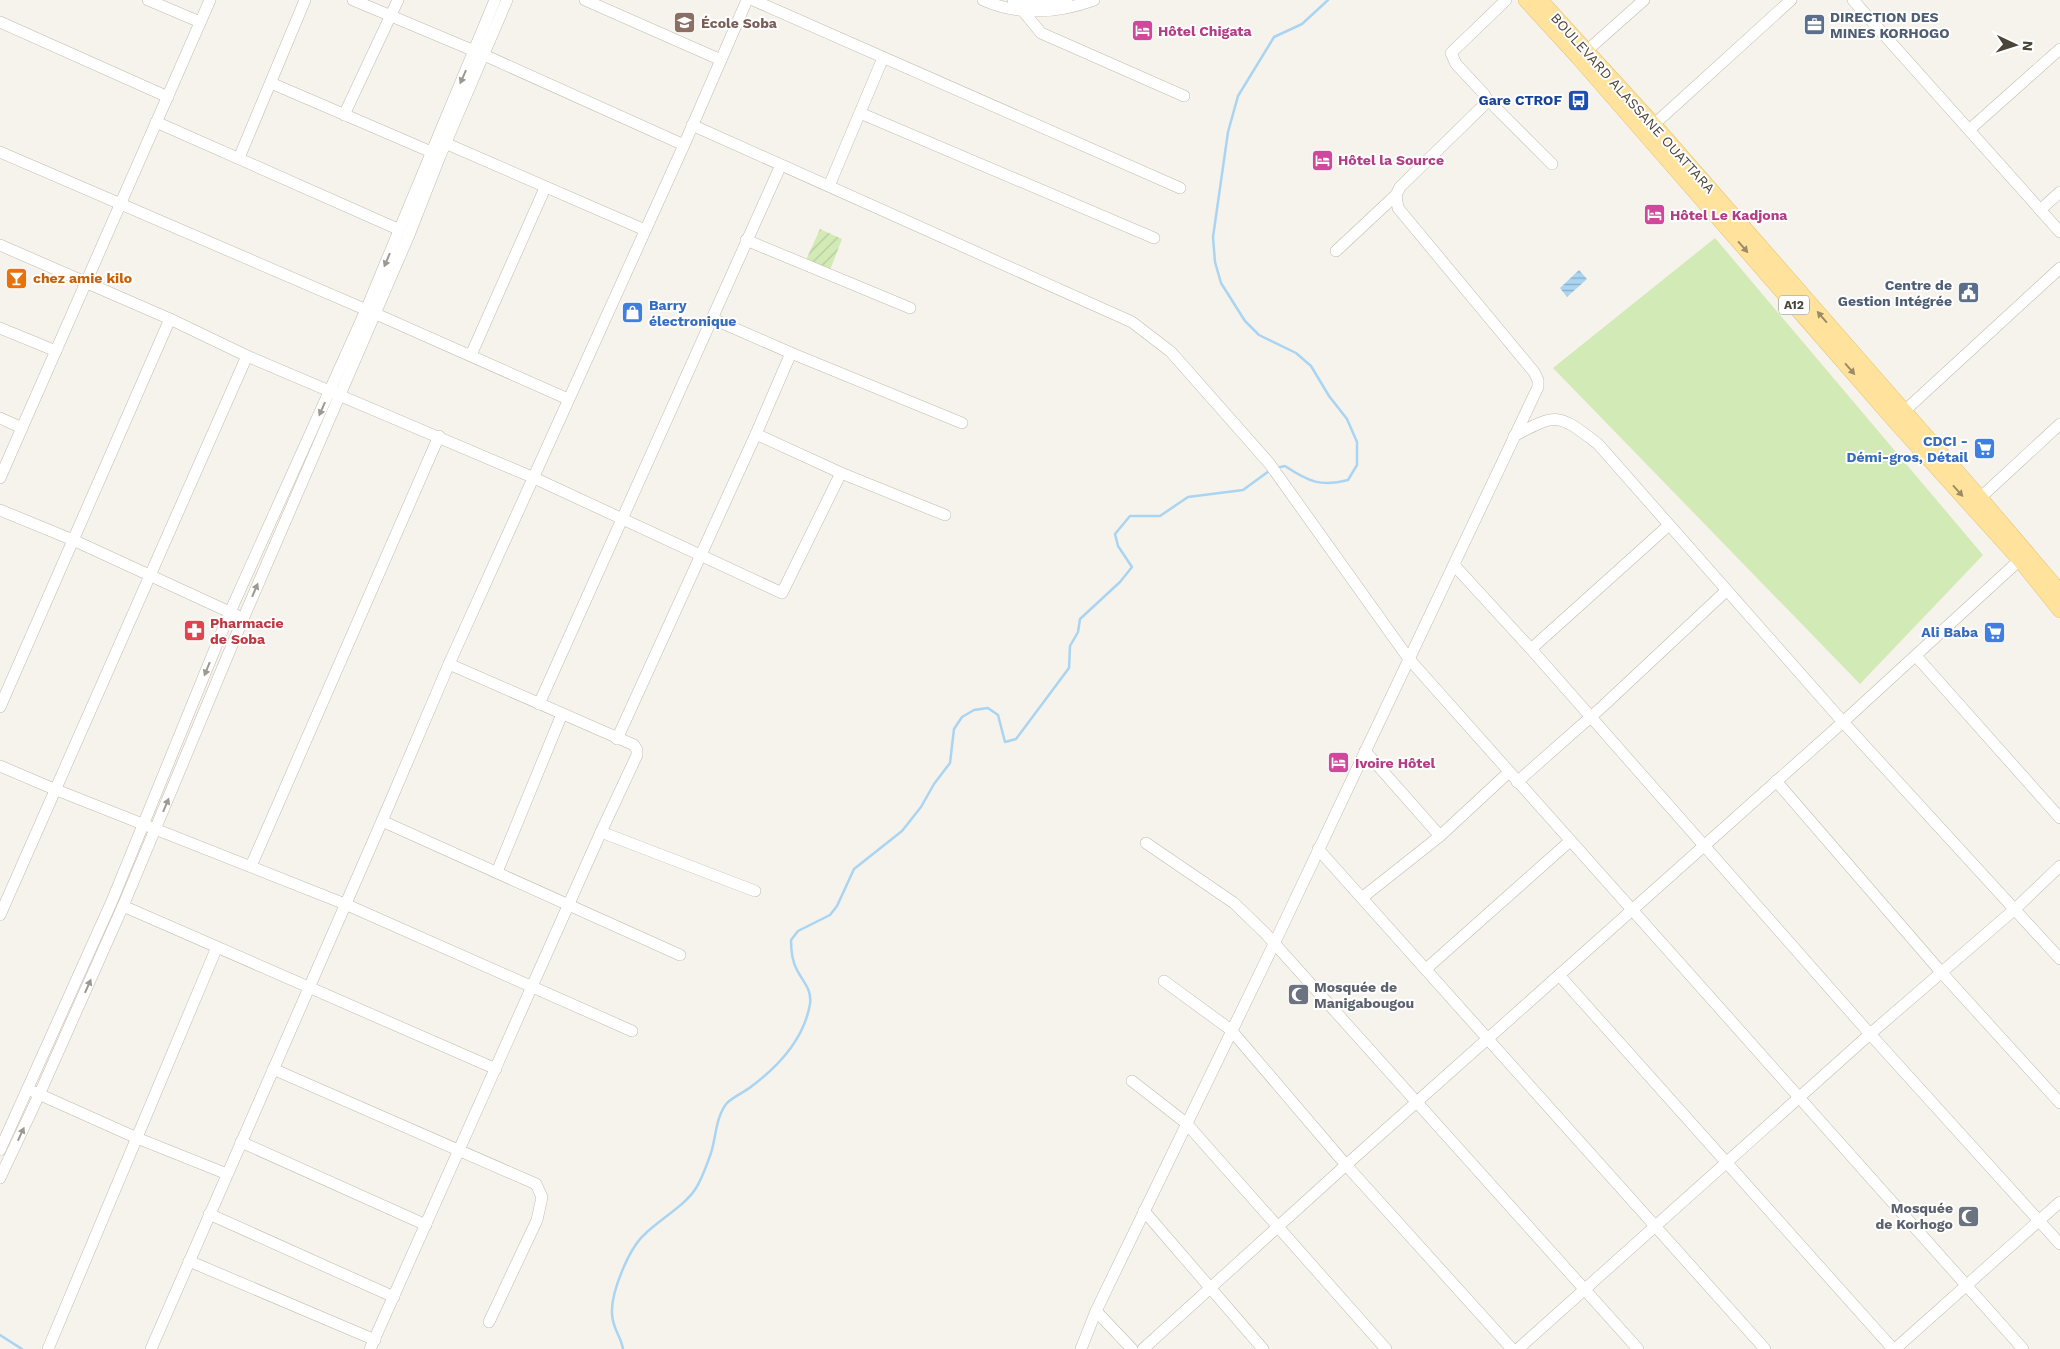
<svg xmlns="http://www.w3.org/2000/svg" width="2060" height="1349" font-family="'Work Sans',sans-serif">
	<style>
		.grass { fill: #d2eab5 }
		.garden { fill: url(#garden-furrows) }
		.water { fill: url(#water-rules) }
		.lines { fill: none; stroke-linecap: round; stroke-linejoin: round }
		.stream { stroke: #a9d4f2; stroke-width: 2.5 }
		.minor-casing { stroke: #c2bbae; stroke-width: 12 }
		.major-casing { stroke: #e6c16a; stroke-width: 16 }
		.minor { stroke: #fff; stroke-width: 11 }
		.major { stroke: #ffe39c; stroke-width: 15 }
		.oneway { fill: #9c9892 }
		.oneway2 { fill: #9c8c66 }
		.labels { text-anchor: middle; stroke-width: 4; stroke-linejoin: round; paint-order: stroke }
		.shield { fill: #fff; stroke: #817c74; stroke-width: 1 }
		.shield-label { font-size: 12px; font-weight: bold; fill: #4b4439 }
		.service-label { font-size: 14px; font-weight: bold; fill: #4e5e75; stroke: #fff; text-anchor: start }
		.education-label { font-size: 14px; font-weight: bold; fill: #785e54; stroke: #fff; text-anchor: start }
		.hotel-label { font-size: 14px; font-weight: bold; fill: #b23c85; stroke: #fff; text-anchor: start }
		.transit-label { font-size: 14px; font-weight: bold; fill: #164399; stroke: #fff; text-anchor: end }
		.street-label { font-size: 14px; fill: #4b4439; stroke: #fff }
		.food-label { font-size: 14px; font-weight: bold; fill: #c56008; stroke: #fff; text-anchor: start }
		.shop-label { font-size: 14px; font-weight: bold; fill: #366cbe; stroke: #fff; text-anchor: end }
		.health-label { font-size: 14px; font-weight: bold; fill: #be3a42; stroke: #fff; text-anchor: start }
		.worship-label { font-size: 14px; font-weight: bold; fill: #5b616d; stroke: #fff; text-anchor: start }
	</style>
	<defs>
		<pattern id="garden-furrows" width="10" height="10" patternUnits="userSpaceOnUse" patternTransform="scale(1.25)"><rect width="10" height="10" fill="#d2eab5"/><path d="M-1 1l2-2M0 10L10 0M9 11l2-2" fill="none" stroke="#b6ca9c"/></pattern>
		<pattern id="water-rules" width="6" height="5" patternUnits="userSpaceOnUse" patternTransform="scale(1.25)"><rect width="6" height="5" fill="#a9d4f2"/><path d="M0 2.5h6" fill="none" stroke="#8caec5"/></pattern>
	</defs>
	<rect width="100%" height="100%" fill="#f6f3ec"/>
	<path class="grass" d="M1715,238l268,317 -123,129 -307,-316z"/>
	<path class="garden" d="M820,229l22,10 -12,31 -24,-10z"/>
	<path class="water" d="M1579,270l8,9 -20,18 -7,-9z"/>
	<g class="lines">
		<g class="stream">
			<path d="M1276,468l9,-2c24,16 36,21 63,14l9,-15v-23l-10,-23 -18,-23 -18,-30 -15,-13 -37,-18 -14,-14 -24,-38 -6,-21 -2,-25 15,-105 10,-36 36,-59 28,-13 26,-24"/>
			<path d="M0,1335l22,14"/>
			<path d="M623,1349c-2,-13 -11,-21 -11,-36 -1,-21 17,-65 33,-79 14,-14 41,-29 51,-46 6,-9 11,-24 15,-35 5,-16 5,-37 16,-50 7,-7 18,-11 25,-17 28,-21 52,-47 58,-82 2,-15 -7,-22 -13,-34 -5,-9 -6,-20 -6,-30l7,-9 32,-16 7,-9 17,-37 48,-38 19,-24 13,-23 16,-21 4,-34 8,-12 12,-7 14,-2 10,7 7,27 11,-3 53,-71 1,-22 8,-14 2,-13 40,-37 12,-15 -14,-21 -3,-12 15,-18h30l28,-19 55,-7 26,-19"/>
		</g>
		<defs>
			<g id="minor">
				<path d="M148,0l52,22"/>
				<path d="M353,0l131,55 200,90"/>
				<path d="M585,0l136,60"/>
				<path d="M753,0l427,188"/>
				<path d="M983,0c36,16 75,13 111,0"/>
				<path d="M1013,0c18,3 37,4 54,0"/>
				<path d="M1853,0l207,232"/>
				<path d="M1023,11l18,22 143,63"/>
				<path d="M0,22l168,75"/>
				<path d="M1582,55l62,-55"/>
				<path d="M271,83l165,71"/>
				<path d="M1486,98l66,66"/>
				<path d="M860,113l294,125"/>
				<path d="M344,115l54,-115"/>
				<path d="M156,122l244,108"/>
				<path d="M692,125l440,197 39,30 98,111 140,196 614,690"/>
				<path d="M1649,129l142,-129"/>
				<path d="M1969,130l91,-81"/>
				<path d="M438,140l207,90"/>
				<path d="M0,152l376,162 192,85"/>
				<path d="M239,158l66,-158"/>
				<path d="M829,186l54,-128"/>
				<path d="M2040,210l20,-18"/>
				<path d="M746,240l164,68"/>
				<path d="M0,245l170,74 77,37 285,121 250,116 59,-120"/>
				<path d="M1336,251l60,-56 4,-8 85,-83 1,-6 -2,-4 -28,-30 -5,-11 55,-53"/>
				<path d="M713,319l78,34 171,70"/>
				<path d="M0,328l56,23"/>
				<path d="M471,355l74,-167"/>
				<path d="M1899,416l161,-148"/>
				<path d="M0,418l22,10"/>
				<path d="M756,434l85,39 104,42"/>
				<path d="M1514,436c44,-24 45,-22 84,8l245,278 217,237"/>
				<path d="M0,478l210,-478"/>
				<path d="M1980,498l80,-74"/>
				<path d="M0,510l73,30 163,75"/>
				<path d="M1454,565l77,84 339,385 190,210"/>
				<path d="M1531,649l138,-124"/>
				<path d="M1916,656l144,162"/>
				<path d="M539,704l242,-539"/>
				<path d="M0,707l170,-388"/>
				<path d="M617,739l139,-305 35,-81"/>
				<path d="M1365,751l75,85"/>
				<path d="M0,766l54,23 291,115 287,127"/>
				<path d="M1776,781l165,191 119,131"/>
				<path d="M1517,782l85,-75 124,-116"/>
				<path d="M382,821l298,134"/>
				<path d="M601,832l154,59"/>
				<path d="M1146,843l88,60 31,30 373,416"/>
				<path d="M1318,849l447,500"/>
				<path d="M251,866l188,-430"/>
				<path d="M497,872l65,-158"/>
				<path d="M1363,897l77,-61 69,-64"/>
				<path d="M123,906l373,163"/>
				<path d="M0,915l247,-559"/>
				<path d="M1426,969l144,-128"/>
				<path d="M1559,975l334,374"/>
				<path d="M1164,981l67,49 115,135 166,184"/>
				<path d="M273,1069l263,115 6,13 -5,23 -48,102"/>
				<path d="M1132,1081l54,42 200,226"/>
				<path d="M34,1092l103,46 90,36"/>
				<path d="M241,1142l185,83"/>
				<path d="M0,1150l112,-249 118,-289 136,-302 129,-310"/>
				<path d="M0,1178l39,-83 84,-189 120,-287 166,-384 31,-79 67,-156"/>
				<path d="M1144,1211l119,138"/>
				<path d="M209,1214l185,83"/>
				<path d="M189,1261l186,79"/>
				<path d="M1096,1311l36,38"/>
				<path d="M48,1349l169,-402"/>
				<path d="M151,1349l231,-528 67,-157 235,-519 63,-145"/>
				<path d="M370,1349l231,-517 36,-77v-5l-3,-5 -185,-81"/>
				<path d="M1081,1349l15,-38 178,-367 264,-557v-7l-4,-8 -136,-164 -2,-13"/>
				<path d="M1143,1349l203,-184 497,-443 181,-166"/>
				<path d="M1518,1349l352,-315 145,-125 45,-43"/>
				<path d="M1895,1349l165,-147"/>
			</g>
			<g id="major">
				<path d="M1526,0l53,58 315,362 126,140 40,50"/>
				<path d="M1540,0l114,125 326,373 80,94"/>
			</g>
		</defs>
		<use href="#minor" class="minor-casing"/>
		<use href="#major" class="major-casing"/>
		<use href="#minor" class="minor"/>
		<use href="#major" class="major"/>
	</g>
	<defs><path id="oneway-solid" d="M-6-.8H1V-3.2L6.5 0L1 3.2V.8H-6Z" transform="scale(1.25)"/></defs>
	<g class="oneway">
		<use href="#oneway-solid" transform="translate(463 77) rotate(114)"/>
		<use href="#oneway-solid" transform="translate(387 260) rotate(113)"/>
		<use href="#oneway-solid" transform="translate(322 409) rotate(114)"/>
		<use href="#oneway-solid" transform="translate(255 590) rotate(-67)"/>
		<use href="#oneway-solid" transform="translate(207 669) rotate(112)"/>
		<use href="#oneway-solid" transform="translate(166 805) rotate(-67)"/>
		<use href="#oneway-solid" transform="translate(88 986) rotate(-66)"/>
		<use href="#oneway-solid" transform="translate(21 1134) rotate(-65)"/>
	</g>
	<g class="oneway2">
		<use href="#oneway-solid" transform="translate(1743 247) rotate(49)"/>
		<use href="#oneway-solid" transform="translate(1822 317) rotate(-131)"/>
		<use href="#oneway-solid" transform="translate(1850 369) rotate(49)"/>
		<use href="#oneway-solid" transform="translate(1958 491) rotate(48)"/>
	</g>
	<defs>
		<symbol id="school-square" viewBox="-11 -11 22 22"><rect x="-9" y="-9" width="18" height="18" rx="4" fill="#8d6e63" stroke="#fff"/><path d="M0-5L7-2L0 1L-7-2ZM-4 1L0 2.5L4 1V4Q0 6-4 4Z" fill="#fff"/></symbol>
		<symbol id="office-square" viewBox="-11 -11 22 22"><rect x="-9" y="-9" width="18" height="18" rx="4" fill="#5c6f8a" stroke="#fff"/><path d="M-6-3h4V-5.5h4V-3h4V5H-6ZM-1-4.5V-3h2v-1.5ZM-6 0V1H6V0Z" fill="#fff"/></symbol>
		<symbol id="hotel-square" viewBox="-11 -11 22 22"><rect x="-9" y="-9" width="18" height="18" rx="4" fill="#d1479c" stroke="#fff"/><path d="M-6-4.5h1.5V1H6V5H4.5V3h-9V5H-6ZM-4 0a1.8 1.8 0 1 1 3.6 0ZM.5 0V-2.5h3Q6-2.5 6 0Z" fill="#fff"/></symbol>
		<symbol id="bus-square" viewBox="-11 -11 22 22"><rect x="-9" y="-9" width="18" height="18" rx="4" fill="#1a4fb4" stroke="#fff"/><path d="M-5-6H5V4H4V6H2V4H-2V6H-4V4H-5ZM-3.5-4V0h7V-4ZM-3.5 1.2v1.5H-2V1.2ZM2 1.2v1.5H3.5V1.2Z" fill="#fff"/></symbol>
		<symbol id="bar-square" viewBox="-11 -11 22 22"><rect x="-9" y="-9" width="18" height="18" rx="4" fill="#e8710a" stroke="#fff"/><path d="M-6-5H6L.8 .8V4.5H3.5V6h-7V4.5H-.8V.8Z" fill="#fff"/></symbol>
		<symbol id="civic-square" viewBox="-11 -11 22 22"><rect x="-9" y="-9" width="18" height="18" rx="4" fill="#5c6f8a" stroke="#fff"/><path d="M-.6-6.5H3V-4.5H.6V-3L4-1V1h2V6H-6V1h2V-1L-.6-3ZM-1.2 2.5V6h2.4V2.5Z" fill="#fff"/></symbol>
		<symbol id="shop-square" viewBox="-11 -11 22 22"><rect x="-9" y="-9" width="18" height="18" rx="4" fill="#3f7fe0" stroke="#fff"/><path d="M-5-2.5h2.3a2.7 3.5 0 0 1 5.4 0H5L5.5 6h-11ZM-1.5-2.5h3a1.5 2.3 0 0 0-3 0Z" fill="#fff"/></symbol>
		<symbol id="supermarket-square" viewBox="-11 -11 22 22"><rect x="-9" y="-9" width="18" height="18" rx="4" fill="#3f7fe0" stroke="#fff"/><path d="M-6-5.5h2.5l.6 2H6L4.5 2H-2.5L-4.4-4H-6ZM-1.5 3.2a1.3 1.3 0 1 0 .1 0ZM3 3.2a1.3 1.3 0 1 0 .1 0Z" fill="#fff"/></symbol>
		<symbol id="pharmacy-square" viewBox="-11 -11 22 22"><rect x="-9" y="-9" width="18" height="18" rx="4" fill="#e0444e" stroke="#fff"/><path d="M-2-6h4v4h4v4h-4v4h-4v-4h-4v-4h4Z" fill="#fff"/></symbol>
		<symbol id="mosque-square" viewBox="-11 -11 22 22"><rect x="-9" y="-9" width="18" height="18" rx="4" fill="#6b7280" stroke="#fff"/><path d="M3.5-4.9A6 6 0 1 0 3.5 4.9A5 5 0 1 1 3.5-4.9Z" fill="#fff"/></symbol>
	</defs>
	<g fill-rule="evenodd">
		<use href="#school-square" x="672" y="10" width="25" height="25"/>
		<use href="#office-square" x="1802" y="12" width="25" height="25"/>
		<use href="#hotel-square" x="1130" y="18" width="25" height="25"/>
		<use href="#bus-square" x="1566" y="88" width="25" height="25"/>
		<use href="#hotel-square" x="1310" y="148" width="25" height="25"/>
		<use href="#hotel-square" x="1642" y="202" width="25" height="25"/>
		<use href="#bar-square" x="4" y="266" width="25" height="25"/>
		<use href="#civic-square" x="1956" y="280" width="25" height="25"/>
		<use href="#shop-square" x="620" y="300" width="25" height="25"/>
		<use href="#supermarket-square" x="1972" y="436" width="25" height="25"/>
		<use href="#pharmacy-square" x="182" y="618" width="25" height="25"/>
		<use href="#supermarket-square" x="1982" y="620" width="25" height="25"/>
		<use href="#hotel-square" x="1326" y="750" width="25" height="25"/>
		<use href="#mosque-square" x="1286" y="982" width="25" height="25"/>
		<use href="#mosque-square" x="1956" y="1204" width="25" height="25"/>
	</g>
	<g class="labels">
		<rect class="shield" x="1779" y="295.5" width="30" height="19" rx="4"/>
		<g class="shield-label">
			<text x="1794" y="309">A12</text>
		</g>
		<g class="service-label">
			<text x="1830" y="22">DIRECTION DES<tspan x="1830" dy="16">MINES KORHOGO</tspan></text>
			<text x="1952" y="290" text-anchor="end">Centre de<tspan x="1952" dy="16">Gestion Intégrée</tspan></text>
		</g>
		<g class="education-label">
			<text x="701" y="28">École Soba</text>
		</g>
		<g class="hotel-label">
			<text x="1158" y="36">Hôtel Chigata</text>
			<text x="1338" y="165">Hôtel la Source</text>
			<text x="1670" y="220">Hôtel Le Kadjona</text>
			<text x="1355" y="768">Ivoire Hôtel</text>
		</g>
		<g class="transit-label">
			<text x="1562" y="105">Gare CTROF</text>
		</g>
		<g class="street-label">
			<text transform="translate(1633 103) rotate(48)" y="5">BOULEVARD ALASSANE OUATTARA</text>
		</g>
		<g class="food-label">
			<text x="33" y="283">chez amie kilo</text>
		</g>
		<g class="shop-label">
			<text x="649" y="310" text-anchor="start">Barry<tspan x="649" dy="16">électronique</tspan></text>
			<text x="1968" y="446">CDCI -<tspan x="1968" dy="16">Démi-gros, Détail</tspan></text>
			<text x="1978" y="637">Ali Baba</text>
		</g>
		<g class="health-label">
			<text x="210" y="628">Pharmacie<tspan x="210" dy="16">de Soba</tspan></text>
		</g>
		<g class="worship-label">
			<text x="1314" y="992">Mosquée de<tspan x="1314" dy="16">Manigabougou</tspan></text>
			<text x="1953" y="1213" text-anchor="end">Mosquée<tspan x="1953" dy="16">de Korhogo</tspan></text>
		</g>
	</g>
	<g transform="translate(2015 45) rotate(94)" stroke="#ffffff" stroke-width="4" paint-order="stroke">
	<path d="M0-4L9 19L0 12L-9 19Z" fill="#4b4439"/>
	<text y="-8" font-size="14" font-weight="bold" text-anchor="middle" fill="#4b4439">N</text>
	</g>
</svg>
